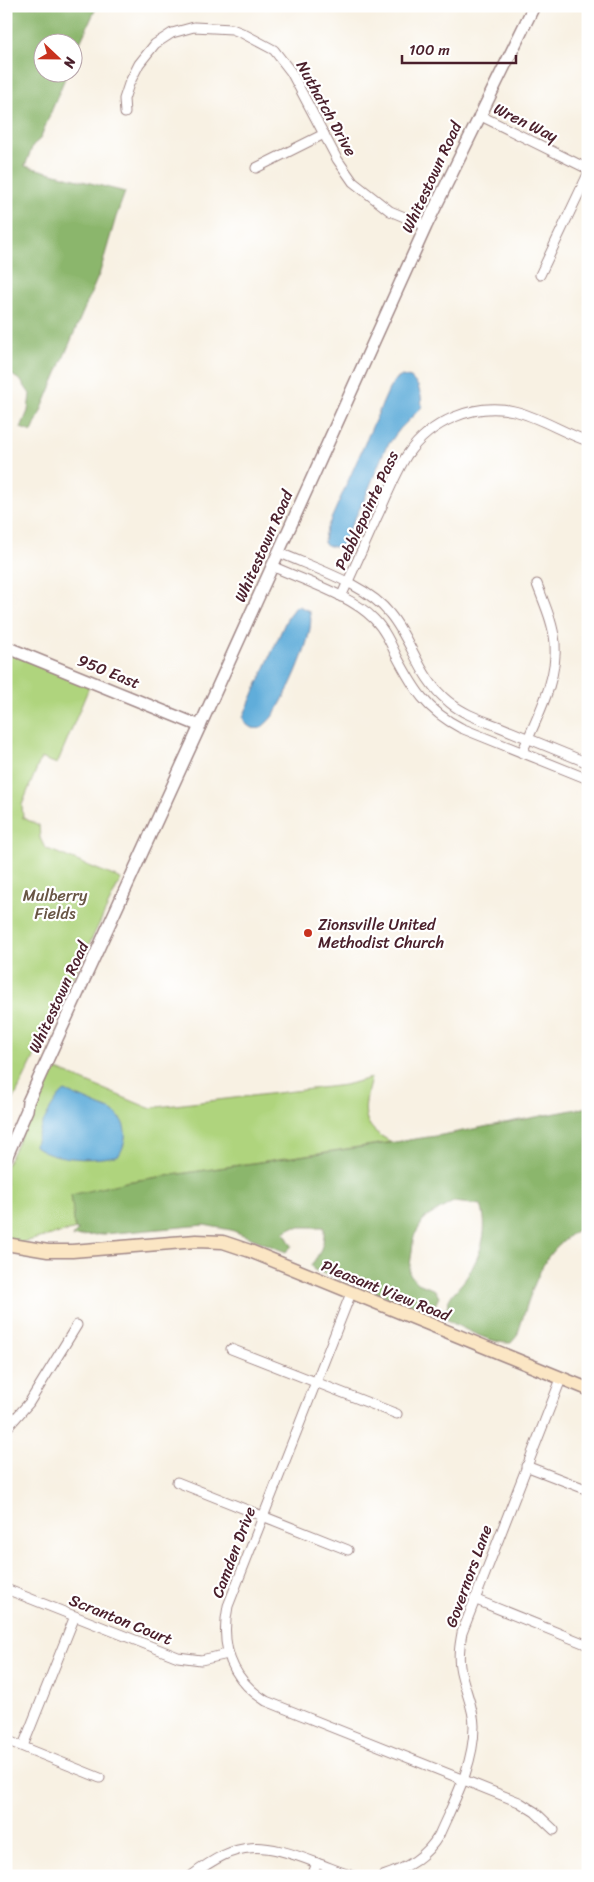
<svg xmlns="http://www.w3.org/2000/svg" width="594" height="1882" font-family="Sriracha,sans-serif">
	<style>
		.green { fill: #afd47d; stroke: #7c7a54 }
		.forest { fill: #8bb66c; stroke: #6a6a4c }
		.water { fill: #61adda; stroke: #566682 }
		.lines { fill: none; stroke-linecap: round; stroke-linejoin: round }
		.minor-casing { stroke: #a18887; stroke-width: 11 }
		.tertiary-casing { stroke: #a18887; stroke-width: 14 }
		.secondary-casing { stroke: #a18887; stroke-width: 15 }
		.minor { stroke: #fff; stroke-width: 9 }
		.tertiary { stroke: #fff; stroke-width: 11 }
		.secondary { stroke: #fbe6c4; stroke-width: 12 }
		.poi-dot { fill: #c8321e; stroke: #fff; stroke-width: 2 }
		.labels { text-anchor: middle; stroke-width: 4.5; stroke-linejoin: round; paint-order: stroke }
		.street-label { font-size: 16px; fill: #4a1f2b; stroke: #fff }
		.park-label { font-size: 16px; fill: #685544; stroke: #fff }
		.poi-label { font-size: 16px; fill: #4a1f2b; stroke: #fff; text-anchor: start }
	</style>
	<rect width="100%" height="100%" fill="#fff"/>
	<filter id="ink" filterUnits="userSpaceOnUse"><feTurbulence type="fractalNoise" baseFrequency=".02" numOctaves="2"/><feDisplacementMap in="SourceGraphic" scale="10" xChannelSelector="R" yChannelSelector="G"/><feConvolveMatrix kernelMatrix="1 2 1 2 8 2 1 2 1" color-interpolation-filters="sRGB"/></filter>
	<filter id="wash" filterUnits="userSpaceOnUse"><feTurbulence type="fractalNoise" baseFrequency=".0096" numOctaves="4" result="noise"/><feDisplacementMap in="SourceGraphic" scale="20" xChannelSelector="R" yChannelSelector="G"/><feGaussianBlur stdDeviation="1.12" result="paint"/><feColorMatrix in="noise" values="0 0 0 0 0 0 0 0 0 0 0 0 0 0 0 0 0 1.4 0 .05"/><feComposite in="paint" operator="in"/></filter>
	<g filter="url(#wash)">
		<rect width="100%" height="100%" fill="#f8f1e3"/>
		<g class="green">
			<path d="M6,652l84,33 -33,79 -16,-6 -19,47 1,13 16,7 1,13 5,10 76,31 -115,236z"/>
			<path d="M53,1068l96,40 196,-23 26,-7c-8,33 -12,48 21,64l-266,40 -53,13 24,29 -82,20 -9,-3v-75z"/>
		</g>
		<g class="forest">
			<path d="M16,6h81l-24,52 -1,-16h-30v30l25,1 -27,66 -7,6 -8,21 100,26 -9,25 -16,55 -68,160 -11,-4 7,-17 2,-17 -9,-13 -15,-10v-139l3,-7 4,-31 -7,-30v-151z"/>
			<path d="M588,1107v117c-14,7 -27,17 -37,29 -15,19 -26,59 -34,83l-6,7c-19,1 -47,-14 -64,-23 -3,-27 11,-27 22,-47 13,-21 20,-44 12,-68l-28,-3 -28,16 -11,18 -5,37 9,10 17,7 4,7 -5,10 -8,5 -112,-42 -3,-5c10,-12 14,-23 13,-38h-31l-9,5 8,14 -6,6 -55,-22 -27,-5 -133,12 7,-6 -3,-2 -4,-34 55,-13 316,-47z"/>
		</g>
		<g class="water">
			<path d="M402,376l9,2 7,8 3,10 1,11 -22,22 -15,20 -20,49 -24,48c-7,2 -11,1 -17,-3l1,-10 3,-7 61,-137 6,-9z"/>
			<path d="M299,606l10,5c10,17 -24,90 -37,106 -3,4 -7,7 -11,11 -9,2 -16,-2 -18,-11l45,-101 7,-9z"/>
			<path d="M65,1091l49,21c14,11 14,29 5,43 -23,6 -64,6 -84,-9 1,-13 19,-48 30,-55z"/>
		</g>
	</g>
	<g filter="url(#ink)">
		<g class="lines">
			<defs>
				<g id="minor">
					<path d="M125,113l-1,-14 5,-15 10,-20 16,-20 17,-11 22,-6 38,2 10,4 32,17 17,22 46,87 16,23 37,29 36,15"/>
					<path d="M479,115l109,54"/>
					<path d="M256,168l68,-34"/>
					<path d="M540,275l48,-101"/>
					<path d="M278,552c35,16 89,32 112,62 23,28 29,65 59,88 14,12 33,18 51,25 29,12 58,24 88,36"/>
					<path d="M272,566c30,14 79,29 102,53 10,10 16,23 22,36 18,34 30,55 65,73l127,51"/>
					<path d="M341,597c12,-27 24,-53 36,-80 10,-21 18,-43 30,-62 23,-33 66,-53 107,-44 26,6 49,22 74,30"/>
					<path d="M522,753c14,-35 36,-72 33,-110 -2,-21 -11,-40 -18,-59"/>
					<path d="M351,1293l-123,313c-8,40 3,73 38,95l253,101 16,10 19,18"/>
					<path d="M231,1349l166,65"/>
					<path d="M6,1429l23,-26 48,-78"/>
					<path d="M526,1466l62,24"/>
					<path d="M177,1482l171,68"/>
					<path d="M6,1589l172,68 23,3 27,-6"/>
					<path d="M474,1599l114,46"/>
					<path d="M6,1740l94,38"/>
					<path d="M23,1746l52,-130"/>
					<path d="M191,1876c48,-37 71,-34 126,-13 12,4 24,10 37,13"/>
					<path d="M312,1876l5,-13"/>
					<path d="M383,1876c24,-8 43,-19 56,-41 15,-34 35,-70 35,-109 0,-20 -11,-39 -14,-59 -2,-12 0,-23 2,-34l99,-254"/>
				</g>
				<g id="tertiary">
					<path d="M6,647l194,79"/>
					<path d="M6,1158l21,-48 1,-8 172,-376 226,-500 108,-220"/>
				</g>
				<path id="secondary" d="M6,1244l42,7h24l124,-10 27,1 27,9 338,138"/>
			</defs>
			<use href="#minor" class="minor-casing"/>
			<use href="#tertiary" class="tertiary-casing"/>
			<use href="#secondary" class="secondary-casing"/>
			<use href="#minor" class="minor"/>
			<use href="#tertiary" class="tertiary"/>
			<use href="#secondary" class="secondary"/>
		</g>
	</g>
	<circle class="poi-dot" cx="308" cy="933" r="5"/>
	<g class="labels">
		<g class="street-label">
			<text transform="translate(327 108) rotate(61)" y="6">Nuthatch Drive</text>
			<text transform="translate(526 122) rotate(26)" y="6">Wren Way</text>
			<text transform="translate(431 177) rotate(-65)" y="6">Whitestown Road</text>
			<text transform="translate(366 510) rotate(-65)" y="6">Pebblepointe Pass</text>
			<text transform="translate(263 546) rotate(-66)" y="6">Whitestown Road</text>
			<text transform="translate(109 671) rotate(22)" y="6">950 East</text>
			<text transform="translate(58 997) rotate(-65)" y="6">Whitestown Road</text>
			<text transform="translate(386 1290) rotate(22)" y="6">Pleasant View Road</text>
			<text transform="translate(233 1552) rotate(-69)" y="6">Camden Drive</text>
			<text transform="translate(468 1576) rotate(-70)" y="6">Governors Lane</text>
			<text transform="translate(121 1619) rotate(22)" y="6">Scranton Court</text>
		</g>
		<g class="park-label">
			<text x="55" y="901">Mulberry<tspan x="55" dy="18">Fields</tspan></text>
		</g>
		<g class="poi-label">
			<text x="318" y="930">Zionsville United<tspan x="318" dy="18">Methodist Church</tspan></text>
		</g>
	</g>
	<rect width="594" height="1882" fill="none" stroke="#fff" stroke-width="25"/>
	<g transform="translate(58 58) rotate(112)"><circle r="24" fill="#ffffff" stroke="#b7a5aa"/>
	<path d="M0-4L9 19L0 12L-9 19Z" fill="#c8321e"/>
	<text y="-8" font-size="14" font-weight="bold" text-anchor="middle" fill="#4a1f2b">N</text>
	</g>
	<path d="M402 55v8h114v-8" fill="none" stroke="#4a1f2b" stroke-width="2.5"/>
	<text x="409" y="55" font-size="15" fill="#4a1f2b" stroke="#ffffff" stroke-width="4" paint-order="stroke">100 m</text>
</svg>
